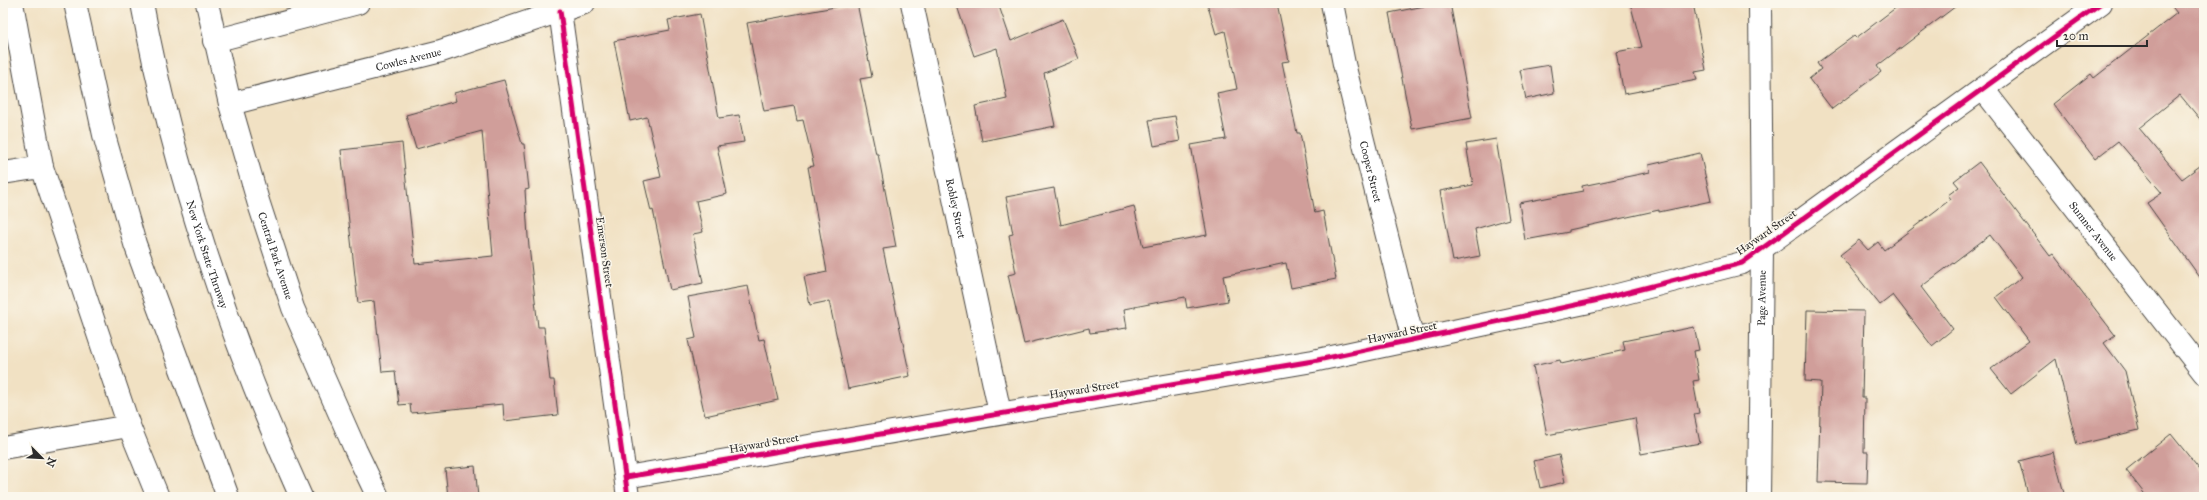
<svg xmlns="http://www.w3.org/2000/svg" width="2207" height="500" font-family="'IM FELL Great Primer',serif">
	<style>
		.building { fill: #d09e9a }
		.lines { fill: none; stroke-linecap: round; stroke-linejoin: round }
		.minor-casing { stroke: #494642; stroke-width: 24 }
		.major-casing { stroke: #494642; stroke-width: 24 }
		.highway-casing { stroke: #494642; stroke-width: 24 }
		.minor { stroke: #fff; stroke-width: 22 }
		.major { stroke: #fff; stroke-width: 22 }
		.highway { stroke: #fff; stroke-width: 22 }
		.cycleway-casing { stroke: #fbf7ec; stroke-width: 8 }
		.cycleway { stroke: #d6006c; stroke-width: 5 }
		.labels { text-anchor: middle; stroke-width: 3; stroke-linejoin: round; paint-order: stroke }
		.street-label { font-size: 11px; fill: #2b2b2b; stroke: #fbf7ec }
	</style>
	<rect width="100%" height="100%" fill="#fbf7ec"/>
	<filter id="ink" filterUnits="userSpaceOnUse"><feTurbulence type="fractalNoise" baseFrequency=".025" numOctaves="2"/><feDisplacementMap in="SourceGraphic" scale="8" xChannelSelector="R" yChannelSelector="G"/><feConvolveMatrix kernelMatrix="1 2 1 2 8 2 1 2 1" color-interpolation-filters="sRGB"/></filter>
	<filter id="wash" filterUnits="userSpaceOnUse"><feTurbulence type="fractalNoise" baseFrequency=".012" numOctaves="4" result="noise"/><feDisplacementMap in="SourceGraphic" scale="16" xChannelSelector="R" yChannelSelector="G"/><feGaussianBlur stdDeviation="0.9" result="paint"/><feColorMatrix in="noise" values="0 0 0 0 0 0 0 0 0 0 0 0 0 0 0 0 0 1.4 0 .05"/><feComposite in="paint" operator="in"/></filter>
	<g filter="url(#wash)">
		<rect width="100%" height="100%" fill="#f1e1c3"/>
		<g id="blocks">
			<g class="building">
				<path d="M857,3l15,74 -12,2 16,75h2l18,93 -13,2 27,127 -62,13 -19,-88 -19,4 -6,-28 23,-5 -19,-105 6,-1 -11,-46 -6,1 -3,-15 -30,5 -17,-88z"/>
				<path d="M956,3h42l13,38 52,-22 16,40 -35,14 11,53 -73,15 -7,-35 32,-7 -10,-51 -23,8z"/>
				<path d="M1207,3h70l12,58 -7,1 15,71h3l15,80 8,-2 13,68 -45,9 -5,-25 -63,13 5,25 -41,7 -2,-11 -61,12 3,19 -37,5 -1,-5 -65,16 -16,-69 8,-2 -7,-38 4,-1 -7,-37 48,-9 7,37 73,-19 9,41 64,-12 -16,-90 35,-6 -9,-46 20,-4 -12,-58 -9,3z"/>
				<path d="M1440,3h10l22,115 -60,11 -23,-116z"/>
				<path d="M1630,3h63l13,67 -11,2 2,8 -73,14 -8,-42 26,-5z"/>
				<path d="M1902,3h58l-83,63 4,6 -49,37 -23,-30 12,-10 -4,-6 37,-27 2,2z"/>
				<path d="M2169,3h35v121l-24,-29 -41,33 43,51 22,-16v120l-57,-80 15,-10 -44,-52 -23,18 -42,-55 38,-30 3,4 83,-65z"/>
				<path d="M700,14l19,104 20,-3 5,27 -27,4 10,48 -31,7 7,31 -10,2 10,49 -33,7 -17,-80 -2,1 -7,-30 17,-4 -14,-60 -17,4 -16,-80 56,-11 -2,-10z"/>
				<path d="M1550,65l4,28 -28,6 -6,-29z"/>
				<path d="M504,80l18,64h2l5,45 -4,1 3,47 10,90h6l6,53h4l4,35 -54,6 -1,-17 -92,9 -1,-9 -11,1 -4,-34 -13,1 -8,-71 -16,2 -17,-153 61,-7 13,121 78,-8 -11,-125 -66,18 -10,-34 50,-14 -2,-8z"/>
				<path d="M1175,116l5,25 -26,5 -5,-26z"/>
				<path d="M1496,139l13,80 -34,10 5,27 -27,5 -13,-70 33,-6 -7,-41z"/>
				<path d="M1700,153l11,48 -52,11v-2l-90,20v2l-44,8 -6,-37 64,-12 -1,-5 68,-14 -1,-7z"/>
				<path d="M1979,162l71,94 3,-2 62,81 -11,8 21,28 14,59 -62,15 -21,-86 -45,35 -20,-25 38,-28 -33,-44 26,-20 -32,-42 -69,52 32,42 -21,17 -39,-51 -13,10 -40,-50 19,-15 9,10 10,-8 6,8 67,-51 -3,-4 11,-8 -5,-6z"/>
				<path d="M748,286l11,54 5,-1 14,61 -73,16 -17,-76 8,-2 -8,-41z"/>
				<path d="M1807,310l57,1 -2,87h3l-1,54h4l-1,31 -49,-1 3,-100 -16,-1z"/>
				<path d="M1694,327l5,23 -5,1 5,29 -6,1 6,32 -5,1 6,29 -59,11 -6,-36 -88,17 -14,-69 27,-6 1,4 64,-14 -2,-9z"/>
				<path d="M2171,434l33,41v22h-57l-21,-27z"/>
				<path d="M2053,452l12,45h-36l-10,-36z"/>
				<path d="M1559,455l6,27 -25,6 -6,-27z"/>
				<path d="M475,466l3,31h-30l-3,-28z"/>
			</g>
		</g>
	</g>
	<g filter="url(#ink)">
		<use href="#blocks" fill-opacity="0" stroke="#494642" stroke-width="1"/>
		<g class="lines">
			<defs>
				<g id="minor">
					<path id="s1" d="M912,3l88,410"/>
					<path id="s2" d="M1332,3l12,61 69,276"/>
					<path d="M560,11l68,486"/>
					<path d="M214,41l144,-38"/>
					<path id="s3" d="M1983,89l221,284"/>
					<path id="s4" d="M230,104l211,-53 143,-48"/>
					<path d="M3,173l39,-6"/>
					<path d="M3,448l126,-22"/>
					<path d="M626,477l687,-116 281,-60 148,-38 359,-260"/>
					<path id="s5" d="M1759,497l3,-248 -2,-246"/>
				</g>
				<g id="major">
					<path d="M12,3l30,164 87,259 29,71"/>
					<path id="s6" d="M207,3l23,101 28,97 35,107 63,143 22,46"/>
				</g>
				<g id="highway">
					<path d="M75,3l29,132 31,109 93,253"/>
					<path id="s7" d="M142,3c31,168 89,339 159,494"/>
				</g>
			</defs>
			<use href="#minor" class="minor-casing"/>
			<use href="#major" class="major-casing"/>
			<use href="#highway" class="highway-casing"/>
			<use href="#minor" class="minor"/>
			<use href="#major" class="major"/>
			<use href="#highway" class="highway"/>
			<defs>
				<g id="cycleway">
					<path d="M560,11l68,486"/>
					<path d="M626,477l687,-116 281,-60 148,-38 359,-260"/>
				</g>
			</defs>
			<use href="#cycleway" class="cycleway-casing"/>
			<use href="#cycleway" class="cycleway"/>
		</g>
	</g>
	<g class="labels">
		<g class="street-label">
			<text dy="4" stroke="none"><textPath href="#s4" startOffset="184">Cowles Avenue</textPath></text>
			<text dy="4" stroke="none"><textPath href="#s2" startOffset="173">Cooper Street</textPath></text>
			<text dy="4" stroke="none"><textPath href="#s1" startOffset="210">Robley Street</textPath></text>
			<text dy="4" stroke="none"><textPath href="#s3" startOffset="180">Sumner Avenue</textPath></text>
			<text transform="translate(1766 232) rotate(-35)" y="4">Hayward Street</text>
			<text transform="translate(605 252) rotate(82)" y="4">Emerson Street</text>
			<text dy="4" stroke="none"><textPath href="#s7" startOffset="260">New York State Thruway</textPath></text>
			<text dy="4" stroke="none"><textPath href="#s6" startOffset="262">Central Park Avenue</textPath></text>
			<text dy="4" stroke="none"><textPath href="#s5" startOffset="199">Page Avenue</textPath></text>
			<text transform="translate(1402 332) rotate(-12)" y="4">Hayward Street</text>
			<text transform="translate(1084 389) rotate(-9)" y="4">Hayward Street</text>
			<text transform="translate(764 443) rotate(-10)" y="4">Hayward Street</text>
		</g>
	</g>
	<rect width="2207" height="500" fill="none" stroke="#fbf7ec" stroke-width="16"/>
	<g transform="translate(42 458) rotate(114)" stroke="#fbf7ec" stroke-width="3" paint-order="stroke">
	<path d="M0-3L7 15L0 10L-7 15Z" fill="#2b2b2b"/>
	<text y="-6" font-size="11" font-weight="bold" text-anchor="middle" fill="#2b2b2b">N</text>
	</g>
	<path d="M2057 40v6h90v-6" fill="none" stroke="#2b2b2b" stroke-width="2"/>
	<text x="2063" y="40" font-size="12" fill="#2b2b2b" stroke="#fbf7ec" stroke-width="3" paint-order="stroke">20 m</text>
</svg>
